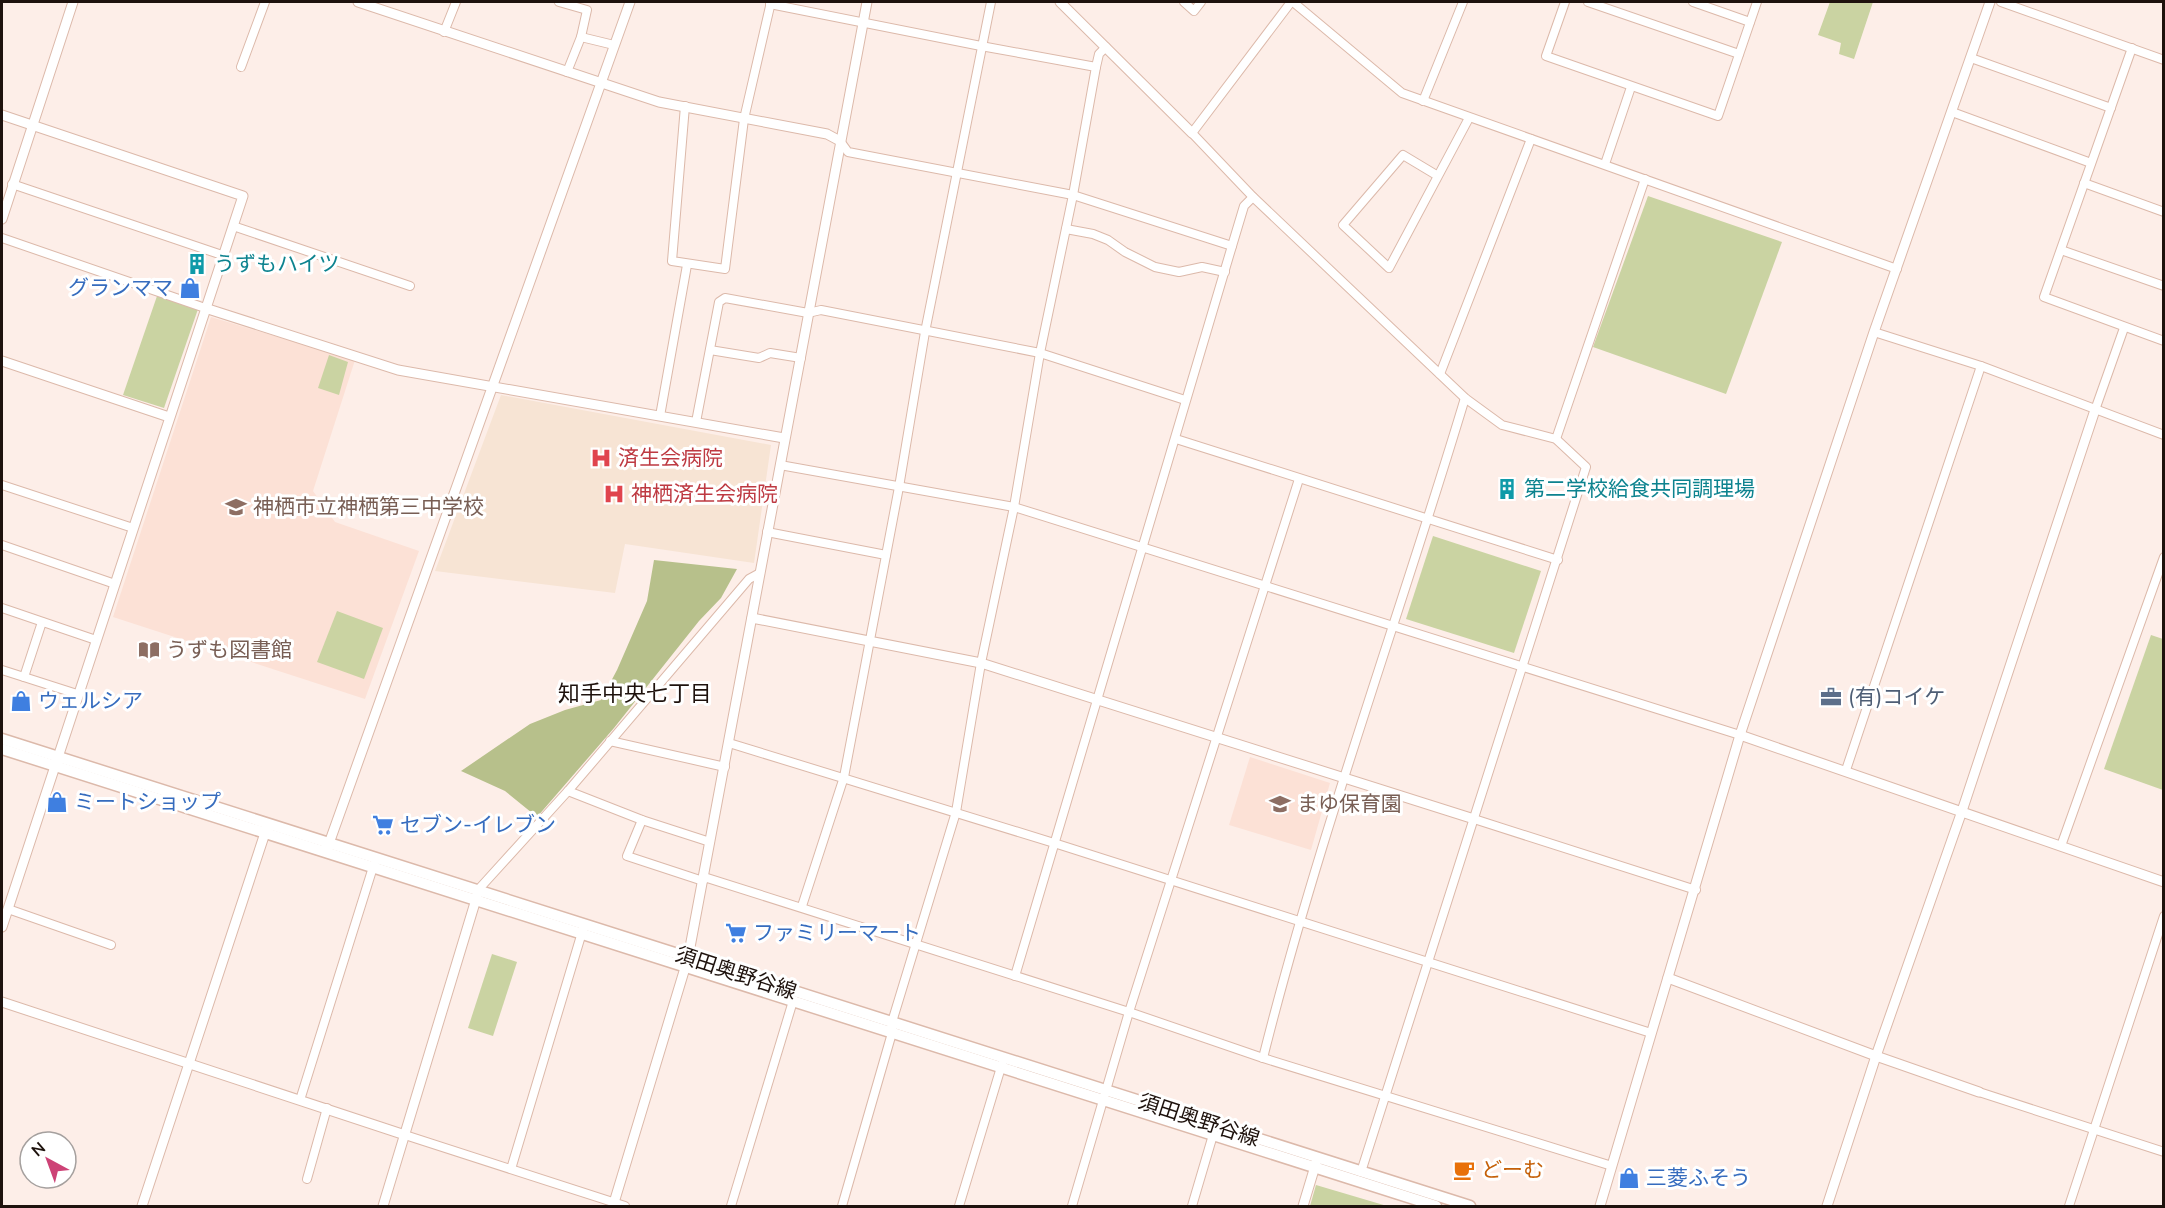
<svg xmlns="http://www.w3.org/2000/svg" width="2165" height="1208" font-family="'Nunito Sans','Noto Sans JP',sans-serif">
	<style>
		.built { fill: #fce1d6 }
		.medical { fill: #f7e4d4 }
		.green { fill: #cad3a2 }
		.forest { fill: #b7c08b }
		.lines { fill: none; stroke-linecap: round; stroke-linejoin: round }
		.minor-casing { stroke: #dcb9aa; stroke-width: 10 }
		.tertiary-casing { stroke: #dcb9aa; stroke-width: 11 }
		.secondary-casing { stroke: #dcb9aa; stroke-width: 13 }
		.minor { stroke: #fff; stroke-width: 8 }
		.tertiary { stroke: #fff; stroke-width: 9 }
		.secondary { stroke: #fff; stroke-width: 10 }
		.labels { text-anchor: middle; stroke-width: 6; stroke-linejoin: round; paint-order: stroke }
		.culture-label { font-size: 21px; fill: #0d838f; stroke: #fff; text-anchor: start }
		.shop-label { font-size: 21px; fill: #366cbe; stroke: #fff; text-anchor: start }
		.health-label { font-size: 21px; fill: #be3a42; stroke: #fff; text-anchor: start }
		.education-label { font-size: 21px; fill: #785e54; stroke: #fff; text-anchor: start }
		.service-label { font-size: 21px; fill: #4e5e75; stroke: #fff; text-anchor: start }
		.street-label { font-size: 21px; fill: #1e120d; stroke: #fff }
		.food-label { font-size: 21px; fill: #c56008; stroke: #fff; text-anchor: start }
		.neighbourhood-label { font-size: 22px; fill: #1e120d; stroke: #fff }
	</style>
	<rect width="100%" height="100%" fill="#fdeee8"/>
	<g class="built">
		<path d="M211,317l144,43 -42,131 22,31 84,29 -54,148 -252,-82z"/>
		<path d="M1250,757l80,26 -19,67 -82,-25z"/>
	</g>
	<path class="medical" d="M501,395l270,50 -17,118 -129,-19 -10,49 -180,-22z"/>
	<g class="green">
		<path d="M1830,2h43l-19,57 -15,-5 2,-11 -23,-8z"/>
		<path d="M1648,196l134,46 -56,152 -133,-47z"/>
		<path d="M157,296l41,13 -34,99 -41,-13z"/>
		<path d="M329,355l19,7 -9,33 -21,-7z"/>
		<path d="M1433,536l108,35 -27,82 -108,-34z"/>
		<path d="M337,611l46,17 -19,51 -47,-17z"/>
		<path d="M2151,635l12,4v151l-59,-21z"/>
		<path d="M492,954l25,8 -24,74 -25,-8z"/>
		<path d="M1316,1185l71,21h-77z"/>
	</g>
	<path class="forest" d="M654,560l83,9 -16,29 -22,23 -85,107 -77,89 -32,-26 -44,-20 69,-47 35,-14 36,-10 16,-30 30,-69z"/>
	<g class="lines">
		<defs>
			<g id="minor">
				<path d="M559,2l28,8 -6,27 -14,35"/>
				<path d="M1184,2l10,9 7,-9"/>
				<path d="M1291,2l-99,131 61,64 212,201 37,27 54,14 30,28 -225,705"/>
				<path d="M1293,2l109,91 495,176"/>
				<path d="M1565,2l-19,54 172,60 39,-114"/>
				<path d="M1588,2l151,52"/>
				<path d="M1693,2l57,20"/>
				<path d="M2001,2l163,58"/>
				<path d="M770,4l211,42 115,21"/>
				<path d="M444,32l12,-30"/>
				<path d="M581,37l33,8"/>
				<path d="M2132,48l-88,249 120,44"/>
				<path d="M1971,58l140,50"/>
				<path d="M241,67l24,-65"/>
				<path d="M1423,101l40,-99"/>
				<path d="M685,106l-13,155 53,8 19,-150 27,-117"/>
				<path d="M1952,112l139,51"/>
				<path d="M840,141l8,11 225,43 159,51"/>
				<path d="M1605,164l26,-77"/>
				<path d="M1438,176l-35,-21 -60,70 46,43 80,-150"/>
				<path d="M2084,183l80,29"/>
				<path d="M12,184l210,71"/>
				<path d="M233,226l177,60"/>
				<path d="M1066,229l27,5 15,6 17,12 30,15 24,5 23,-5 23,5"/>
				<path d="M2,238l203,70"/>
				<path d="M2061,250l103,36"/>
				<path d="M1874,332l107,34 183,69"/>
				<path d="M710,350l49,8 11,-5 31,5"/>
				<path d="M1440,374l91,-235"/>
				<path d="M2095,410l29,-82"/>
				<path d="M660,416l27,-151"/>
				<path d="M696,422l23,-120 6,-4 83,15 13,-3 219,43 145,47"/>
				<path d="M1176,439l382,121"/>
				<path d="M1556,439l89,-260"/>
				<path d="M780,465l234,42 726,228"/>
				<path d="M2,485l131,43"/>
				<path d="M767,532l119,23"/>
				<path d="M2,545l113,39"/>
				<path d="M2,608l94,32"/>
				<path d="M2,670l75,24"/>
				<path d="M24,677l18,-55"/>
				<path d="M610,741l115,26"/>
				<path d="M729,743l325,100 597,190"/>
				<path d="M1846,770l135,-404"/>
				<path d="M568,791l74,29 68,22"/>
				<path d="M1474,819l222,71"/>
				<path d="M642,820l-15,36 76,25"/>
				<path d="M2061,846l103,-289"/>
				<path d="M704,877l425,135 134,46 349,108"/>
				<path d="M478,890l90,-99 181,-212 11,-6"/>
				<path d="M802,906l42,-129 55,-290 26,-155 66,-330"/>
				<path d="M8,909l103,36"/>
				<path d="M1015,976l217,-730 12,-40 9,-9"/>
				<path d="M1263,1058c56,-223 136,-440 202,-660"/>
				<path d="M1979,1092l185,60"/>
				<path d="M300,1100l74,-236"/>
				<path d="M405,1135l220,71"/>
				<path d="M511,1169l72,-240"/>
				<path d="M307,1179l20,-71"/>
				<path d="M731,1206l62,-205"/>
				<path d="M842,1206l50,-173v-11l64,-210 25,-149 33,-156 26,-154 33,-158 23,-128 3,-13 7,-7"/>
				<path d="M959,1206l43,-142"/>
				<path d="M1072,1206l57,-194 170,-533"/>
				<path d="M1192,1206l21,-71"/>
				<path d="M2069,1206l95,-290"/>
			</g>
			<g id="tertiary">
				<path d="M358,2l301,100 168,32 13,7"/>
				<path d="M1060,2l132,131"/>
				<path d="M2,115l241,81 -241,731"/>
				<path d="M2,219l71,-217"/>
				<path d="M205,308l193,62 386,68"/>
				<path d="M2,361l167,56"/>
				<path d="M752,618l229,45 493,156"/>
				<path d="M1740,735l424,147"/>
				<path d="M327,849l303,-847"/>
				<path d="M1668,978l208,78 103,36"/>
				<path d="M2,1002l403,133"/>
				<path d="M142,1206l125,-379"/>
				<path d="M383,1206l94,-310"/>
				<path d="M613,1206l75,-248 179,-956"/>
				<path d="M1303,1206l13,-43"/>
				<path d="M1600,1206l140,-471 134,-403 116,-330"/>
				<path d="M1827,1206l49,-150 86,-245 133,-401"/>
			</g>
			<g id="secondary">
				<path d="M2,739l1468,467"/>
				<path d="M2,749l1434,457"/>
			</g>
		</defs>
		<use href="#minor" class="minor-casing"/>
		<use href="#tertiary" class="tertiary-casing"/>
		<use href="#secondary" class="secondary-casing"/>
		<use href="#minor" class="minor"/>
		<use href="#tertiary" class="tertiary"/>
		<use href="#secondary" class="secondary"/>
	</g>
	<defs>
		<symbol id="building-bare" viewBox="-9 -9 18 18"><path d="M-4-6H4V6H1V3H-1V6H-4ZM-2.5-4.3h1.7v1.8h-1.7ZM.8-4.3h1.7v1.8H.8ZM-2.5-1h1.7V.8h-1.7ZM.8-1h1.7V.8H.8Z" fill="#0f9aa8" stroke="#fff" stroke-width="2.5" paint-order="stroke"/></symbol>
		<symbol id="shop-bare" viewBox="-9 -9 18 18"><path d="M-5-2.5h2.3a2.7 3.5 0 0 1 5.4 0H5L5.5 6h-11ZM-1.5-2.5h3a1.5 2.3 0 0 0-3 0Z" fill="#3f7fe0" stroke="#fff" stroke-width="2.5" paint-order="stroke"/></symbol>
		<symbol id="hospital-bare" viewBox="-9 -9 18 18"><path d="M-5-5h3v3.5h4V-5h3V5h-3V1.5h-4V5h-3Z" fill="#e0444e" stroke="#fff" stroke-width="2.5" paint-order="stroke"/></symbol>
		<symbol id="school-bare" viewBox="-9 -9 18 18"><path d="M0-5L7-2L0 1L-7-2ZM-4 1L0 2.5L4 1V4Q0 6-4 4Z" fill="#8d6e63" stroke="#fff" stroke-width="2.5" paint-order="stroke"/></symbol>
		<symbol id="library-bare" viewBox="-9 -9 18 18"><path d="M-6-4Q-3-5.5-.7-3.5V5Q-3 3-6 4ZM6-4Q3-5.5 .7-3.5V5Q3 3 6 4Z" fill="#8d6e63" stroke="#fff" stroke-width="2.5" paint-order="stroke"/></symbol>
		<symbol id="office-bare" viewBox="-9 -9 18 18"><path d="M-6-3h4V-5.5h4V-3h4V5H-6ZM-1-4.5V-3h2v-1.5ZM-6 0V1H6V0Z" fill="#5c6f8a" stroke="#fff" stroke-width="2.5" paint-order="stroke"/></symbol>
		<symbol id="supermarket-bare" viewBox="-9 -9 18 18"><path d="M-6-5.5h2.5l.6 2H6L4.5 2H-2.5L-4.4-4H-6ZM-1.5 3.2a1.3 1.3 0 1 0 .1 0ZM3 3.2a1.3 1.3 0 1 0 .1 0Z" fill="#3f7fe0" stroke="#fff" stroke-width="2.5" paint-order="stroke"/></symbol>
		<symbol id="cafe-bare" viewBox="-9 -9 18 18"><path d="M-5.5-4.5H6V0H3Q3 3.5 0 3.5H-2.5Q-5.5 3.5-5.5 0ZM3-3.2v2h1.7v-2ZM-6 4.5H4V6H-6Z" fill="#e8710a" stroke="#fff" stroke-width="2.5" paint-order="stroke"/></symbol>
	</defs>
	<g fill-rule="evenodd">
		<use href="#building-bare" x="182" y="249" width="30" height="30"/>
		<use href="#shop-bare" x="175" y="273" width="30" height="30"/>
		<use href="#hospital-bare" x="586" y="443" width="30" height="30"/>
		<use href="#building-bare" x="1492" y="474" width="30" height="30"/>
		<use href="#hospital-bare" x="599" y="479" width="30" height="30"/>
		<use href="#school-bare" x="221" y="492" width="30" height="30"/>
		<use href="#library-bare" x="134" y="635" width="30" height="30"/>
		<use href="#office-bare" x="1816" y="682" width="30" height="30"/>
		<use href="#shop-bare" x="6" y="686" width="30" height="30"/>
		<use href="#shop-bare" x="42" y="787" width="30" height="30"/>
		<use href="#school-bare" x="1265" y="789" width="30" height="30"/>
		<use href="#supermarket-bare" x="368" y="810" width="30" height="30"/>
		<use href="#supermarket-bare" x="721" y="918" width="30" height="30"/>
		<use href="#cafe-bare" x="1449" y="1155" width="30" height="30"/>
		<use href="#shop-bare" x="1614" y="1163" width="30" height="30"/>
	</g>
	<g class="labels">
		<g class="culture-label">
			<text x="214" y="271">うずもハイツ</text>
			<text x="1524" y="496">第二学校給食共同調理場</text>
		</g>
		<g class="shop-label">
			<text x="173" y="295" text-anchor="end">グランママ</text>
			<text x="38" y="708">ウェルシア</text>
			<text x="74" y="809">ミートショップ</text>
			<text x="400" y="832">セブン-イレブン</text>
			<text x="753" y="940">ファミリーマート</text>
			<text x="1646" y="1185">三菱ふそう</text>
		</g>
		<g class="health-label">
			<text x="618" y="465">済生会病院</text>
			<text x="631" y="501">神栖済生会病院</text>
		</g>
		<g class="education-label">
			<text x="253" y="514">神栖市立神栖第三中学校</text>
			<text x="166" y="657">うずも図書館</text>
			<text x="1297" y="811">まゆ保育園</text>
		</g>
		<g class="service-label">
			<text x="1848" y="704">(有)コイケ</text>
		</g>
		<g class="street-label">
			<text transform="translate(736 973) rotate(18)" y="7">須田奥野谷線</text>
			<text transform="translate(1199 1120) rotate(18)" y="7">須田奥野谷線</text>
		</g>
		<g class="food-label">
			<text x="1481" y="1177">どーむ</text>
		</g>
		<g class="neighbourhood-label">
			<text x="635" y="701">知手中央七丁目</text>
		</g>
	</g>
	<rect width="2165" height="1208" fill="none" stroke="#1e120d" stroke-width="6"/>
	<g transform="translate(48 1160) rotate(319)"><circle r="28" fill="#ffffff" stroke="#a5a09e" stroke-width="1.5"/>
	<path d="M0-4.5L10 22L0 15L-10 22Z" fill="#cd4276"/>
	<text y="-9" font-size="16" font-weight="bold" text-anchor="middle" fill="#1e120d">N</text>
	</g>
</svg>
